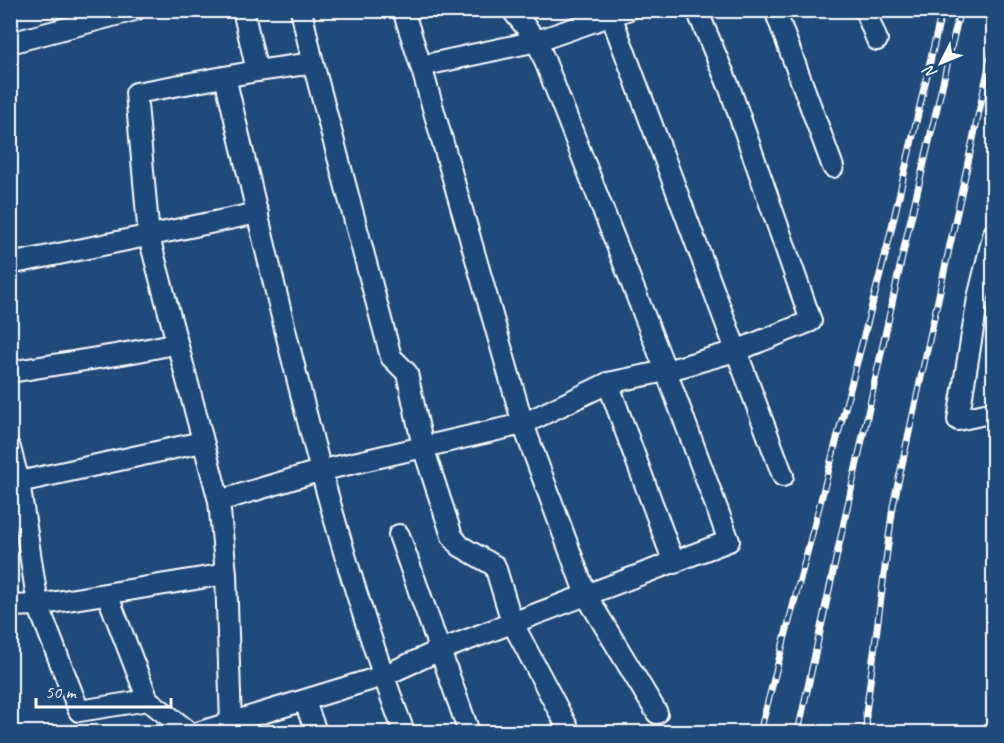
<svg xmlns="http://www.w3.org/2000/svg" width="1004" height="743" font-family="Caveat,sans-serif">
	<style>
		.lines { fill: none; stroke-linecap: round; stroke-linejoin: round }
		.street-casing { stroke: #fff; stroke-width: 24 }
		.street { stroke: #1f4a7a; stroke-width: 20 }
		.rail-casing { stroke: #fff; stroke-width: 7 }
		.rail { stroke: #1f4a7a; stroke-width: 4.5; stroke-dasharray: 14; stroke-linecap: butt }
	</style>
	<rect width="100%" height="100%" fill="#1f4a7a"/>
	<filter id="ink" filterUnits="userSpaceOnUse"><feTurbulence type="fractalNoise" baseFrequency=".0167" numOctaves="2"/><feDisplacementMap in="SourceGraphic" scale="12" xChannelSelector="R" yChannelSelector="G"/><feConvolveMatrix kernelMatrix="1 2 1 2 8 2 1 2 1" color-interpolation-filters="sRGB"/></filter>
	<g filter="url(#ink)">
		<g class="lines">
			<defs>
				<g id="street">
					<path d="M301,10l12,53"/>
					<path d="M403,10l18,56 116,-25 90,-31"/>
					<path d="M512,10l25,31 129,330 70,-20 75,-30 -81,-232 -33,-79"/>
					<path d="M609,10l174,466"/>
					<path d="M775,10l58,157"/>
					<path d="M865,10l12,30"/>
					<path d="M10,43l125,-33"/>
					<path d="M421,66l102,358 63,171 71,118"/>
					<path d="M257,71l56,-8 78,294 16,16 16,74 29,89 8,10 35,20 17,56 58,110"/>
					<path d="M225,77c53,220 99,443 179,655"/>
					<path d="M994,233l-16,65 -20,122 36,-8"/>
					<path d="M10,264l248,-51"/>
					<path d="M10,372c56,-10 112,-16 167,-29"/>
					<path d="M608,383l66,180"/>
					<path d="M10,448l9,34 19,123 41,106 69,-11 41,32"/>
					<path d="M19,482l183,-40"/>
					<path d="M399,535l70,197"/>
					<path d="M226,574l5,150"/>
					<path d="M107,594l41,106"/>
					<path d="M10,606l28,-1 188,-31 -7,-73"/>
					<path d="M305,702l11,30"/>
					<path d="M200,732l183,-56 55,-25 291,-110 -63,-170 -58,12 -85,41 -204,47 -100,30 -70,-264 -13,-144 121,-22 -14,-61"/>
				</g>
			</defs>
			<use href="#street" class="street-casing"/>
			<use href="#street" class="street"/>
			<defs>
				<g id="rail">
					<path d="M760,732l127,-484 55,-238"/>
					<path d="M798,732l107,-488 55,-234"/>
					<path d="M867,732l-1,-19 27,-207 101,-463"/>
				</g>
			</defs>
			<use href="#rail" class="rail-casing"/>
			<use href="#rail" class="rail"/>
		</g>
	</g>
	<rect width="1004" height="743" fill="none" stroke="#1f4a7a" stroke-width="36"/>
	<rect x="18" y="18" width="968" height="707" fill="none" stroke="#fff" stroke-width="2" filter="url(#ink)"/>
	<g transform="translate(941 63) rotate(227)" stroke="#1f4a7a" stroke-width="4.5" paint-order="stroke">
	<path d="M0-4.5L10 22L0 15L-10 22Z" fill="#ffffff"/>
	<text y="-9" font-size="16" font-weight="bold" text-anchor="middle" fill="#ffffff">N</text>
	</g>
	<path d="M36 698v9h135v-9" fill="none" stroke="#ffffff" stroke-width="3"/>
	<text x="45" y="698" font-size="18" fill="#ffffff" stroke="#1f4a7a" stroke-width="4.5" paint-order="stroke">50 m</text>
</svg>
